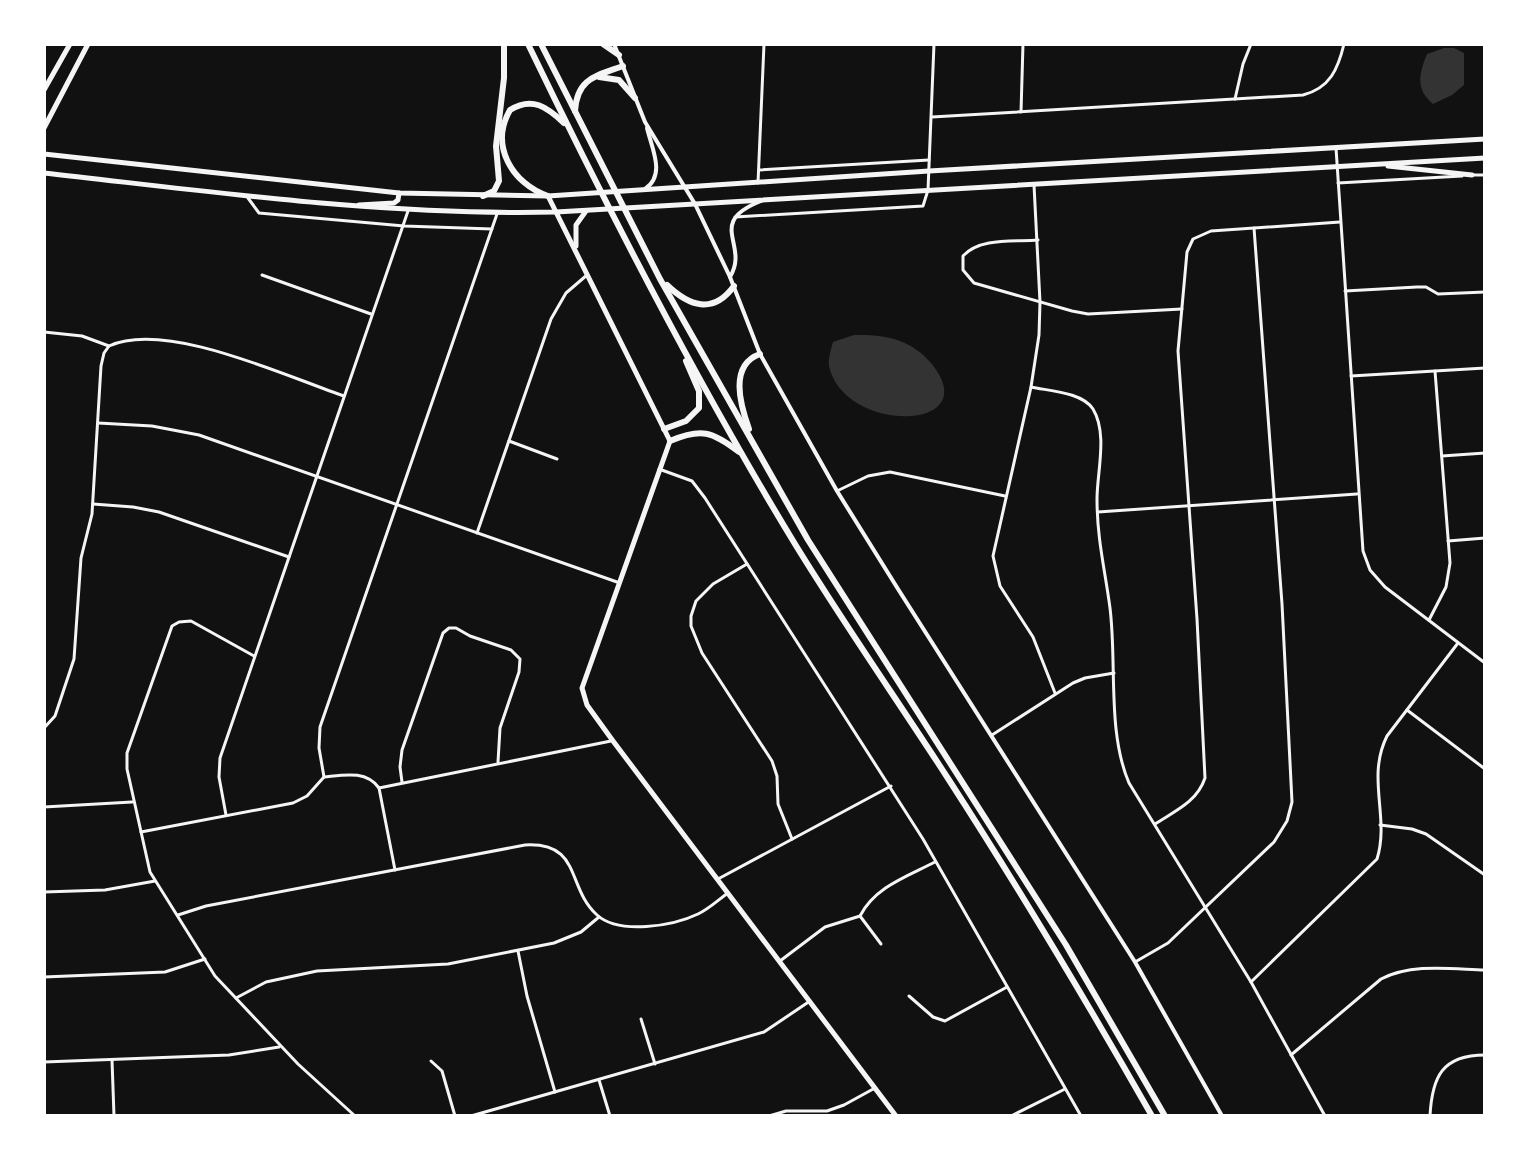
<svg xmlns="http://www.w3.org/2000/svg" width="1529" height="1160" font-family="'Fira Sans Condensed',sans-serif">
	<style>
		.water { fill: #333 }
		.lines { fill: none; stroke-linecap: round; stroke-linejoin: round }
		.minor { stroke: #f5f5f5; stroke-width: 3 }
		.tertiary { stroke: #f5f5f5; stroke-width: 4 }
		.secondary { stroke: #f5f5f5; stroke-width: 5 }
		.primary { stroke: #f5f5f5; stroke-width: 5 }
		.motorway { stroke: #f5f5f5; stroke-width: 6 }
	</style>
	<rect width="100%" height="100%" fill="#111"/>
	<g class="water">
		<path d="M1444,48h10l10,5v32l-12,10 -19,9c-18,-15 -14,-30 -6,-50z"/>
		<path d="M854,335c30,-1 57,4 77,28 57,69 -87,72 -102,3 -1,-7 2,-17 4,-24z"/>
	</g>
	<g class="lines">
		<g class="minor">
			<path d="M1235,99l8,-35 8,-20"/>
			<path d="M1021,112l2,-68"/>
			<path d="M932,117l371,-22c27,-7 35,-26 41,-51"/>
			<path d="M1336,148l27,403 7,19 15,17 100,76"/>
			<path d="M759,170l170,-10"/>
			<path d="M1474,175h11"/>
			<path d="M758,183l6,-139"/>
			<path d="M1338,183l124,-7"/>
			<path d="M1034,185l6,117 -1,33 -8,52 -38,169 7,30 33,51 22,56"/>
			<path d="M248,198l11,15 145,13 88,3"/>
			<path d="M735,217l188,-11 5,-16 6,-146"/>
			<path d="M1038,240c-23,2 -58,-3 -75,16v14l11,13 98,28 16,3 94,-5"/>
			<path d="M262,275l109,39"/>
			<path d="M1345,291l72,-4h9l12,7 47,-2"/>
			<path d="M44,332l38,4 27,10c57,-26 176,30 235,50"/>
			<path d="M1351,376l134,-8"/>
			<path d="M1031,387c18,4 51,5 62,22 15,25 4,63 4,90 0,40 8,71 13,109 7,56 -3,124 19,175l122,199 74,134"/>
			<path d="M98,423l54,3 47,9 418,147"/>
			<path d="M509,441l48,18"/>
			<path d="M1442,456l43,-3"/>
			<path d="M659,469l33,12 13,17 218,341 158,277"/>
			<path d="M837,491l31,-15 22,-4 115,24"/>
			<path d="M93,504l40,3 26,5 130,45"/>
			<path d="M1098,512l259,-18"/>
			<path d="M477,533l74,-214 15,-26 21,-18"/>
			<path d="M1448,541l37,-3"/>
			<path d="M747,564l-34,20 -17,17 -5,15v10l11,27 70,108 5,15 1,28 14,35"/>
			<path d="M1429,620l17,-33 4,-24 -15,-192"/>
			<path d="M254,656l-63,-35 -12,1 -7,4 -45,127v16l23,103 65,104 83,88 57,52"/>
			<path d="M1407,710l78,59"/>
			<path d="M44,728l11,-12 19,-57 7,-101 11,-44 9,-148 3,-13 5,-7"/>
			<path d="M992,735l81,-52 12,-5 29,-5"/>
			<path d="M324,777l-5,-29 1,-21 177,-513"/>
			<path d="M402,782l-2,-15 2,-17 41,-117 6,-5h7l14,8 41,14 9,9 -1,13 -19,56 -2,34"/>
			<path d="M379,788l16,82"/>
			<path d="M44,807l88,-5"/>
			<path d="M226,815l-7,-38 1,-19 188,-547"/>
			<path d="M1155,824c20,-13 42,-22 50,-46l-8,-159 -19,-268 9,-99 6,-13 18,-8 129,-9"/>
			<path d="M1380,825l32,4 14,5 59,41"/>
			<path d="M141,832l152,-29 14,-7 17,-19c20,-2 42,-7 55,11l232,-47"/>
			<path d="M718,879l173,-93"/>
			<path d="M44,892l61,-2 50,-9"/>
			<path d="M178,915l28,-9 319,-61c57,-3 41,42 72,70 22,20 76,11 101,-1 11,-5 20,-14 30,-21"/>
			<path d="M860,916l21,28"/>
			<path d="M518,951l9,45 28,96"/>
			<path d="M780,961l45,-34 35,-11c15,-29 46,-39 75,-54"/>
			<path d="M1135,962l33,-19 106,-101 13,-21 5,-19 -10,-198 -28,-376"/>
			<path d="M44,977l121,-5 40,-13"/>
			<path d="M1251,982l126,-123c13,-42 -11,-81 10,-123l71,-93"/>
			<path d="M909,996l24,21 12,4 62,-34"/>
			<path d="M236,998l30,-16 51,-11 131,-7 106,-21 27,-11 18,-15"/>
			<path d="M641,1019l14,45"/>
			<path d="M1291,1055l90,-76c31,-16 70,-10 104,-9"/>
			<path d="M112,1060l2,56"/>
			<path d="M431,1061l11,10 13,45"/>
			<path d="M44,1062l185,-7 50,-8"/>
			<path d="M599,1080l11,36"/>
			<path d="M1013,1115l52,-26"/>
			<path d="M471,1116l293,-84 46,-31"/>
			<path d="M769,1116l17,-5h41l17,-6 31,-17"/>
			<path d="M1430,1116c2,-39 12,-61 55,-61"/>
		</g>
		<g class="tertiary">
			<path d="M614,44l31,78 50,82 35,73 30,77 77,137 61,98 237,373 87,154"/>
			<path d="M645,189c21,-14 7,-40 2,-61"/>
			<path d="M730,277c20,-33 -25,-54 31,-76"/>
		</g>
		<g class="secondary">
			<path d="M548,196l122,245 -88,247 5,17 26,36 283,375"/>
			<path d="M576,246v-21l10,-14"/>
		</g>
		<g class="primary">
			<path d="M44,90l26,-46"/>
			<path d="M44,128l44,-84"/>
			<path d="M44,154l355,39 149,3 381,-25 556,-32"/>
			<path d="M1388,166l84,9"/>
			<path d="M44,173c171,19 340,43 512,39l929,-54"/>
			<path d="M359,205l35,-2 4,-3 1,-7"/>
		</g>
		<g class="motorway">
			<path d="M528,44c82,170 169,339 267,500 49,80 103,157 154,236 71,110 138,222 203,336"/>
			<path d="M541,44l119,235 148,261 258,405 99,171"/>
			<path d="M603,44l16,11"/>
			<path d="M599,77l20,3 16,18"/>
			<path d="M575,111c2,-33 21,-35 48,-45"/>
			<path d="M483,196l11,-5 5,-10 -3,-35 8,-68v-34"/>
			<path d="M548,196c-35,-12 -59,-50 -38,-86 22,-14 37,-3 54,13"/>
			<path d="M667,285c22,21 46,30 67,1"/>
			<path d="M664,429l22,-8 13,-13v-17l-13,-30"/>
			<path d="M749,429c-9,-25 -20,-64 11,-75"/>
			<path d="M670,441c31,-13 42,-10 69,11"/>
		</g>
	</g>
	<rect width="1529" height="1160" fill="none" stroke="#ffffff" stroke-width="92"/>
</svg>
